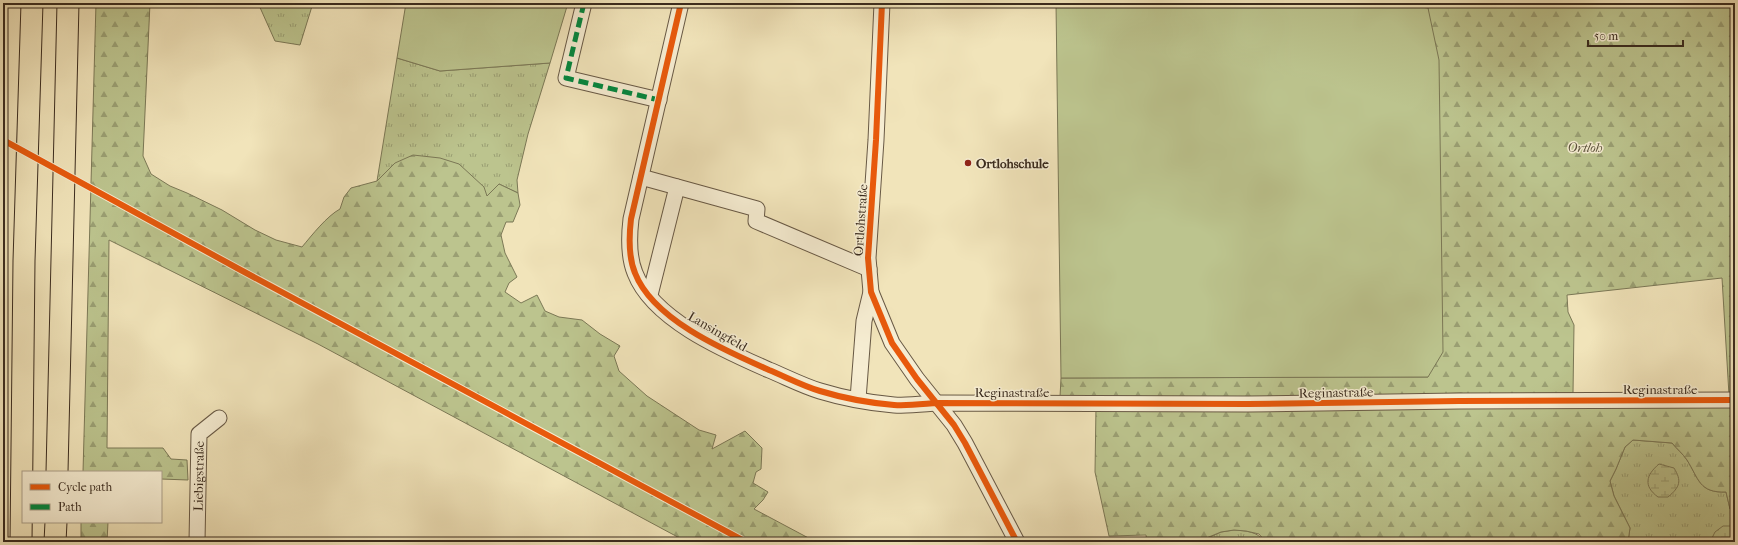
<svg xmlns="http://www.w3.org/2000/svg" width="1738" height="545" font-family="'IM FELL French Canon',serif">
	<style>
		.grass { fill: url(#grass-tufts); stroke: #7b7856 }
		.forest { fill: url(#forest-firs); stroke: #7b7856 }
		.wetland { fill: url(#wetland-marsh); stroke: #7b7856 }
		.green { fill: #bcc48e; stroke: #7b7856 }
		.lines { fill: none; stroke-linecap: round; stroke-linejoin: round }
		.minor-casing { stroke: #685945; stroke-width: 17 }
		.highway-casing { stroke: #3a2b1e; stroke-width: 23 }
		.minor { stroke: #f6edd2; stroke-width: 15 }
		.highway { stroke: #f1e4ba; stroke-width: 21 }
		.quiet { stroke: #00873e; stroke-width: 5; stroke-dasharray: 10 5; stroke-linecap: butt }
		.cycleway-casing { stroke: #f6edd2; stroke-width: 8 }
		.cycleway { stroke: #e8590c; stroke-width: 6 }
		.poi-dot { fill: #8f2418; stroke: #f6edd2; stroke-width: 1.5 }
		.labels { text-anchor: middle; stroke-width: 3; stroke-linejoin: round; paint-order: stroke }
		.park-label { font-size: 13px; font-style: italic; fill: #5a513a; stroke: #f6edd2 }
		.poi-label { font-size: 13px; font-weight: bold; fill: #3a2b1e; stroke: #f6edd2; text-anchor: start }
		.street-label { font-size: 13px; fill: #3a2b1e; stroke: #f6edd2 }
	</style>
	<defs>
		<pattern id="grass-tufts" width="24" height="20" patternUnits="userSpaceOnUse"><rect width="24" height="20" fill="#bcc48e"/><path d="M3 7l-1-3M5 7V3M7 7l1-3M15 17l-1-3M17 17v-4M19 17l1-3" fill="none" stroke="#9a9f73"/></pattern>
		<pattern id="forest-firs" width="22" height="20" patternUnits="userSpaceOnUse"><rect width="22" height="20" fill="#bcc48e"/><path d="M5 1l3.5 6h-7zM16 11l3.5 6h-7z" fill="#9a9f73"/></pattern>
		<pattern id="wetland-marsh" width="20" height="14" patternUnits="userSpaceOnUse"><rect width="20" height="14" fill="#bcc48e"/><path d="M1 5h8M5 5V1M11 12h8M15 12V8" fill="none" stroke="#9a9f73"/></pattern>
	</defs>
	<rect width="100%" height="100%" fill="#f1e4ba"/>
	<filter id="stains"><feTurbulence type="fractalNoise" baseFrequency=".005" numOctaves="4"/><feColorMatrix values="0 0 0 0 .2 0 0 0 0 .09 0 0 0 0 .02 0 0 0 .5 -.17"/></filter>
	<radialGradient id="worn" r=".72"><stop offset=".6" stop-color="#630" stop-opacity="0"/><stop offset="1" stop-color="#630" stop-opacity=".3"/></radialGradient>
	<g class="grass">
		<path d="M258,3h55l-13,42 -25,-4z"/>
		<path d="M397,58l43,13 110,-8 -22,71 -11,46 1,13 -19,-9 -12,12 -110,-15z"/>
		<path d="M1633,440l39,3c5,6 11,11 15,17 12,19 12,33 39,32l4,17 5,-1v34h-107l2,-14 -16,-32 -4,-15 6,-12 9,-22z"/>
		<path d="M1234,530c13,1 22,1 32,12h-67l22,-10z"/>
	</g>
	<g class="forest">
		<path d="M3,3h4l-4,150z"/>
		<path d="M96,3h54l-7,153 8,18 19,12 17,7 35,17 33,20 21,10 26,7c10,-12 25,-31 38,-38l4,-12 7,-9 26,-7 18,-18 18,-8 27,3 19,6 25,23 3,9 12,-12 19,9 2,12 -7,17h-7l-5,13 4,18 12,24 -8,6 -4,9 16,11 16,-8 8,16 14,6 23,3 18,14 20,12 -6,10 5,15 28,25 52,34 17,5 -4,14 33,-18 17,17 -1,21 -5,3 -3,11 15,9 -5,8 -9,9 62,33h-129l-369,-198 -209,-104 -2,208h56l8,11 16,1 1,20 -27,-1v-7h-78z"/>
		<path d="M1391,3h344v392h-6l-7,-117 -155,17 1,17 6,13 -1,68 -107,1 -5,-1 -212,7 -189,-3 1,-19 367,-1v-369z"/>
		<path d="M1735,402v106l-5,1 -4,-17c-27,1 -27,-13 -39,-32 -4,-6 -10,-11 -15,-17l-39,-3 -8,7 -9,22 -6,12 4,15 16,32 -2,14h-362l-7,-8 -13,-3 -12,-1 -13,2 -22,9 -52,1 -1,-7 -37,1 -14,-64 1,-66z"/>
		<path d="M81,522h27l-1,20h-26z"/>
	</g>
	<g class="wetland">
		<path d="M1659,464l15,4c8,13 6,19 -6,29h-10c-15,-11 -12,-22 1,-33z"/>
		<path d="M1723,526h7l5,6v10h-25l5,-10z"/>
	</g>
	<g class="green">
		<path d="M406,3h162l-18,60 -110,8 -43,-13z"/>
		<path d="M1056,3h335l37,5 11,52 4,292 -15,25 -367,1z"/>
	</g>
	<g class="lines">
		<defs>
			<g id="minor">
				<path d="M584,3l-18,75 93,22"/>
				<path d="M681,3l-50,216c-2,17 -3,37 4,54 18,47 91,78 134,97 17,7 34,16 51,21 23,7 50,12 74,14 14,1 29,-1 43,-2l311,1 211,-3 276,-1"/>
				<path d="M882,3l-6,137 -8,118 3,34 21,51 25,36 37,46 11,18 52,99"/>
				<path d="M641,177l116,32 -1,12 113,48"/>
				<path d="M650,295l27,-108"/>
				<path d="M858,399l6,-78 7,-29"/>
				<path id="s1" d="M197,542l2,-108 20,-16"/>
			</g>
			<g id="highway">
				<path d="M57,472l11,-469"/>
				<path d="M21,542l3,-281 8,-258"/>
				<path d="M55,542l1,-20"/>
			</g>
		</defs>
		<use href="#minor" class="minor-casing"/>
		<use href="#highway" class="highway-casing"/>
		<use href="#minor" class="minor"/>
		<use href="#highway" class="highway"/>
		<path class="quiet" d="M584,3l-18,75 93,22"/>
		<defs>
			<g id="cycleway">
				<path d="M681,3l-50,216c-2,17 -3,37 4,54 18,47 91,78 134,97 17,7 34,16 51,21 23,7 50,12 74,14 14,1 29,-1 43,-2l311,1 211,-3 276,-1"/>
				<path d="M882,3l-6,137 -8,118 3,34 21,51 25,36 37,46 11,18 52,99"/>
				<path d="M3,140l234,128 509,274"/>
			</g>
		</defs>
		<use href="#cycleway" class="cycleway-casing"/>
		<use href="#cycleway" class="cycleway"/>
	</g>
	<circle class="poi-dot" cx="968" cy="163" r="4"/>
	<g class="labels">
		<g class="park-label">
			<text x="1585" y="152">Ortloh</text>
		</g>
		<g class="poi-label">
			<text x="976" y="168">Ortlohschule</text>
		</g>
		<g class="street-label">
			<text transform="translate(860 220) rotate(-86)" y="5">Ortlohstraße</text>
			<text transform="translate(718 331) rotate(30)" y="5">Lansingfeld</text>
			<text x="1660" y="394">Reginastraße</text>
			<text x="1012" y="397">Reginastraße</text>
			<text transform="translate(1336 392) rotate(-1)" y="5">Reginastraße</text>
			<text dy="5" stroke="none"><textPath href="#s1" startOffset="66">Liebigstraße</textPath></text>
		</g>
	</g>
	<rect width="1738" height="545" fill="none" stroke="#f1e4ba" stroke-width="16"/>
	<rect x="4" y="4" width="1730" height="537" fill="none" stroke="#3a2b1e" stroke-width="2"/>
	<rect x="8" y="8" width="1722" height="529" fill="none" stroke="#3a2b1e"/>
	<rect x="22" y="471" width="140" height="52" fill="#f6edd2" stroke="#ab9f8a"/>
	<rect x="30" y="484" width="20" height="6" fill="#e8590c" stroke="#ab9f8a"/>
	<text x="58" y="491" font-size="12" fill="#3a2b1e">Cycle path</text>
	<rect x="30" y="504" width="20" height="6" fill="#00873e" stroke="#ab9f8a"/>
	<text x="58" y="511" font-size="12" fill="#3a2b1e">Path</text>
	<path d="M1588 40v6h95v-6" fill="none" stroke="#3a2b1e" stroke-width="2"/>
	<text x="1594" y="40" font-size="12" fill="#3a2b1e" stroke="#f6edd2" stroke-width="3" paint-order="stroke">50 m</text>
	<rect width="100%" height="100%" filter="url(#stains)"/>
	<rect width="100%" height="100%" fill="url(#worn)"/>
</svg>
